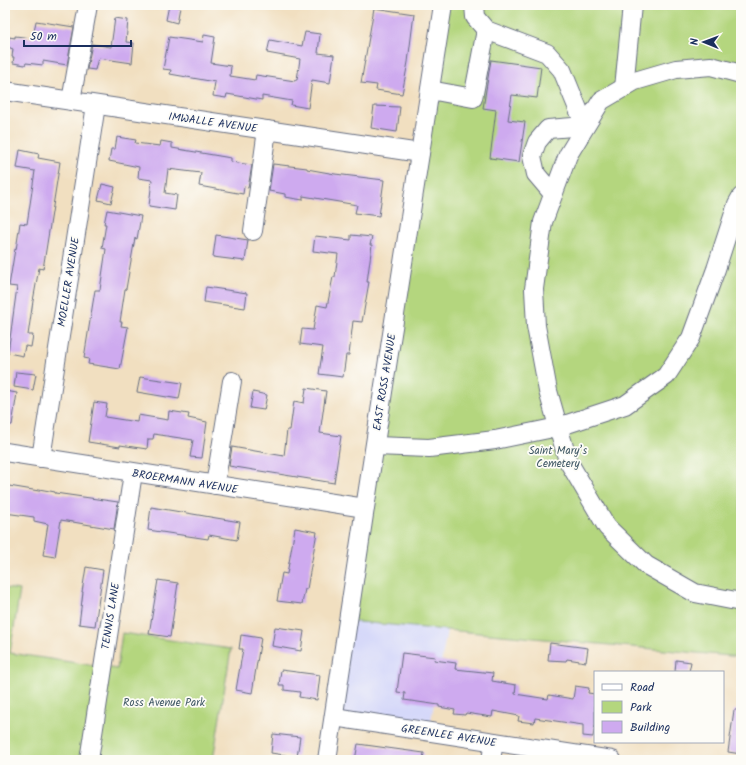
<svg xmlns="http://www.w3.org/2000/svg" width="746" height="765" font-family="Kalam,sans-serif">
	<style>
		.built { fill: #d5d8f9 }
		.green { fill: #b4d67e; stroke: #68826e }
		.building { fill: #ceaaef }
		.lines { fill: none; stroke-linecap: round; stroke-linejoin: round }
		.minor-casing { stroke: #666d80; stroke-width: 20 }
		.minor { stroke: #fff; stroke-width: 18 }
		.labels { text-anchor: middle; stroke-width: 3.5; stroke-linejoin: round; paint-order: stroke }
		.street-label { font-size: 11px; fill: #1b2f5e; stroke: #fdfcf7 }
		.park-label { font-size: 11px; fill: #415966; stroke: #fdfcf7 }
	</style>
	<rect width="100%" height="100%" fill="#fdfcf7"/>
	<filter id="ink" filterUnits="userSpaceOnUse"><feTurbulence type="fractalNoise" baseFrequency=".025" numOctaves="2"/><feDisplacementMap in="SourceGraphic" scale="8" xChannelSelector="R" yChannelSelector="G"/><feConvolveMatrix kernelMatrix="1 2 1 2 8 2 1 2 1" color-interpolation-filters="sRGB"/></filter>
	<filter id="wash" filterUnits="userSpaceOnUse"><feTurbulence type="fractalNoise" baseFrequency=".012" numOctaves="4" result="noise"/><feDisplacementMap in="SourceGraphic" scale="16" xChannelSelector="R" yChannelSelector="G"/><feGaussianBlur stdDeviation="0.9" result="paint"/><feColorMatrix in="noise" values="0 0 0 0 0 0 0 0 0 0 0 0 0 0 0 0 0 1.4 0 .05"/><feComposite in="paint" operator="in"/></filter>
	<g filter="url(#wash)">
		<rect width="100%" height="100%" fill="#f1dfc0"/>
		<path class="built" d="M348,621l99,9 -18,102 -95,-15z"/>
		<g class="green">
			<path d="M443,5h298v652l-393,-36z"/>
			<path d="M5,588l15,2 -10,63 107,16 5,-36 109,16 -18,111h-208z"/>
		</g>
		<g id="blocks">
			<g class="building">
				<path d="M169,5l11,2 -3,16 -11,-3z"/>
				<path d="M374,8l40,6 -6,48 -6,32 -26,-4 1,-5 -16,-2z"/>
				<path d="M115,18l13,2 -2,22 8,1 -2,20 -34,-5 -3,12 -8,-1 5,-25 19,3z"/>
				<path d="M36,21l38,6 -7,38 -24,-4v4l-17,-2 -1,2 -12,-2 1,-6h-2l1,-8 -5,-2 1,-10 6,1v-2l18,2z"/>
				<path d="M305,32l15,2 -2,19 16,2 -4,28 -18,-3 -4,28 -17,-3 1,-4 -30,-5v4l-35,-6 -1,4 -13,-2 2,-14 -45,-8 1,-4 -8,-1 6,-32 34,5 1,-7 11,2 -4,26 20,3 -1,10 25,4 1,-5 39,6v-1h2l3,-21 -33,-6 3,-13 32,6z"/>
				<path d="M491,60l50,7 -4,31 -25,-3 -4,25 17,2 -6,40 -29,-4 6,-48 -13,-2z"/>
				<path d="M374,106l26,1 -3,25 -26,-4z"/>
				<path d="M117,137l19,3 -1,3 25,3 1,-5 11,2v5l59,10v4l21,3 -4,23 -4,-1 -1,7 -44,-8 2,-13 -33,-4 -3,24 12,2 -2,15 -26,-4 3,-26 -14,-2 1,-11 -30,-6 2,-12h4z"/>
				<path d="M20,150l19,4 -1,4 22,4 -17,107 -4,-1 -6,33 -5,34h5l-2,12 -6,-1 -2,10 -15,-3 9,-66 -8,-1 6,-37 1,1 4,-27 7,1 8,-53 -18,-3z"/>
				<path d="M273,164l34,4v1l28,5 49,6 -5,36 -24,-3 2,-8 -54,-9v4l-18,-3v-3l-16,-3z"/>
				<path d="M102,184l13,3 -4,16 -13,-3z"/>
				<path d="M107,210l34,6 -4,23 -2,-1 -9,51h-1l-5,33h2l-1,4 7,1 -8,42 -32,-5 1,-5 -5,-1 11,-68h5l6,-41 -4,-1 4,-24h-2z"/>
				<path d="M216,235l32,5 -3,21 -32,-4z"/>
				<path d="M351,235l21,2 -2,8h2l-5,37h2l-7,40 -9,-1 -4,34h-3l-3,22 -24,-3 4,-27 -23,-3 2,-15 11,1 4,-25 10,2 6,-30h2l3,-23 -25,-3 2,-15 36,4z"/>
				<path d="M206,287l41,6 -2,15 -41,-6z"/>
				<path d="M16,372l20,2 -3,16 -19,-3z"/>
				<path d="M140,377l42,6 -3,16 -42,-7z"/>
				<path d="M306,388l20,3 -6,42 21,3 -7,47 -105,-17 3,-19 52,9 3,-26h3l4,-29 10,2z"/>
				<path d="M5,391l12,2 -5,32h-7z"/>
				<path d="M253,392l14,3 -3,15 -14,-2z"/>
				<path d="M94,402l13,2 -2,13 32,5 1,-7 30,5 1,-9 20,3 -1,4 19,4 -5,36 -12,-1 3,-17 -39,-6 -1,5h-5l-1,10 -27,-4v2l-32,-5z"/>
				<path d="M9,486l30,5v-2l16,3v1l63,9 -4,27 -53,-9 -6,37 -12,-2 5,-31 -14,-3v-4l-29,-4 2,-24 1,1z"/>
				<path d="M151,507l89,15 -3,18 -28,-5 -1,4 -60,-9z"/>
				<path d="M295,528l22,4 -10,57h-2l-3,15 -25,-3 5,-28 5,1z"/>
				<path d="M86,567l17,3 -8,56 -16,-2 4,-32h-1z"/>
				<path d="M158,580l20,3 -8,54 -21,-3z"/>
				<path d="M275,627l29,4 -3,20 -29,-5z"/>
				<path d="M241,635l20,3 -9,55 -16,-3 7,-41h-4z"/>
				<path d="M550,643l38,5 -2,14 -19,-3 -1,2 -18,-1z"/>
				<path d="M402,653l33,4 -1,3 22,3 -1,6 38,4 -1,8 24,4 -1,9 33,5 1,-4 24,4 2,-13 14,2 -1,5 7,1v31l-2,12 -10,-1v-11l-48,-7 -1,5 -16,-2 1,-5 -26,-5 -1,6 -26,-4 -1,2 -11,-1 1,-4 -16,-3v-2l-35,-5 1,-7 -8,-1z"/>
				<path d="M676,660l15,2 -2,10h-14z"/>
				<path d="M281,670l39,5 -3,25 -18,-3 1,-5 -16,-2v-5h-5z"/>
				<path d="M734,710h7v44l-13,-2z"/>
				<path d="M273,734l27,3 -3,20 -26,-4z"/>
				<path d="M358,744l66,9 -1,7h-68z"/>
			</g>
		</g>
	</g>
	<g filter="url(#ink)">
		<use href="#blocks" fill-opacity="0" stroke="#666d80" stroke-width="1"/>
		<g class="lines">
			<defs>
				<g id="minor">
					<path d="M474,5l1,12 11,13 61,23 15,17 23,56 -37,3 -11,13 -5,14 4,18 17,20"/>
					<path d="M741,74l-30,-8 -35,3 -41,12 -34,20 -33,54 -25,67 -9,67 2,37 12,65 20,70 39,66 39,38 49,28 46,9"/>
					<path d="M624,88l8,-83"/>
					<path d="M430,90l43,8 13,-68"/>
					<path d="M5,91l415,62"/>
					<path d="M71,101l17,-96"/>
					<path d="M253,231l14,-101"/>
					<path d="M375,446l54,2 66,-8 63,-13 67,-22 41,-29 25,-38 25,-69 21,-65 4,-7"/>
					<path d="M5,452l360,56"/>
					<path d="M41,458l55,-353"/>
					<path d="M215,485l17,-104"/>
					<path d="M334,717l278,43"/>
					<path d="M89,760l44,-287"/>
					<path d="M327,760l38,-252 78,-503"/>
					<path d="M491,760l3,-18"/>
				</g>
			</defs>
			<use href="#minor" class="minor-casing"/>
			<use href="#minor" class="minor"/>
		</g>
	</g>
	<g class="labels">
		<g class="street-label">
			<text transform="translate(213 122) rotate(8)" y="4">IMWALLE AVENUE</text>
			<text transform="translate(68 282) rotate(-81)" y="4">MOELLER AVENUE</text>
			<text transform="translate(384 382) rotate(-81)" y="4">EAST ROSS AVENUE</text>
			<text transform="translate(185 481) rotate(9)" y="4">BROERMANN AVENUE</text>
			<text transform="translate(110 616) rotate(-81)" y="4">TENNIS LANE</text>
			<text transform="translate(449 735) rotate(9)" y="4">GREENLEE AVENUE</text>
		</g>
		<g class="park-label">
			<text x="558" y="454">Saint Mary’s<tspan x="558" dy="13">Cemetery</tspan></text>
			<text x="164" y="706">Ross Avenue Park</text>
		</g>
	</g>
	<rect width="746" height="765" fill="none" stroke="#fdfcf7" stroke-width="20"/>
	<rect x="594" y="671" width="130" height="72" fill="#fdfcf7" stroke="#a3aaba"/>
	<rect x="602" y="684" width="20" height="6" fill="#ffffff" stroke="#a3aaba"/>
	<text x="630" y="691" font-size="12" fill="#1b2f5e">Road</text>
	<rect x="602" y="701" width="20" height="12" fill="#b4d67e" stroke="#a3aaba"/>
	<text x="630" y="711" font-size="12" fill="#1b2f5e">Park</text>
	<rect x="602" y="721" width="20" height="12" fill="#ceaaef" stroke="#a3aaba"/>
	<text x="630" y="731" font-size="12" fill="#1b2f5e">Building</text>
	<g transform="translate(704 42) rotate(271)" stroke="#fdfcf7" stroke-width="3" paint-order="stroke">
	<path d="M0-3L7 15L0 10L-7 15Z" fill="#1b2f5e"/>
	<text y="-6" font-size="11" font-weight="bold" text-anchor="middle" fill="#1b2f5e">N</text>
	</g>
	<path d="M24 40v6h107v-6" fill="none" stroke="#1b2f5e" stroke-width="2"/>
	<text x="30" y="40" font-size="12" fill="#1b2f5e" stroke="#fdfcf7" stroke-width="3" paint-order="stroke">50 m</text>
</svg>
